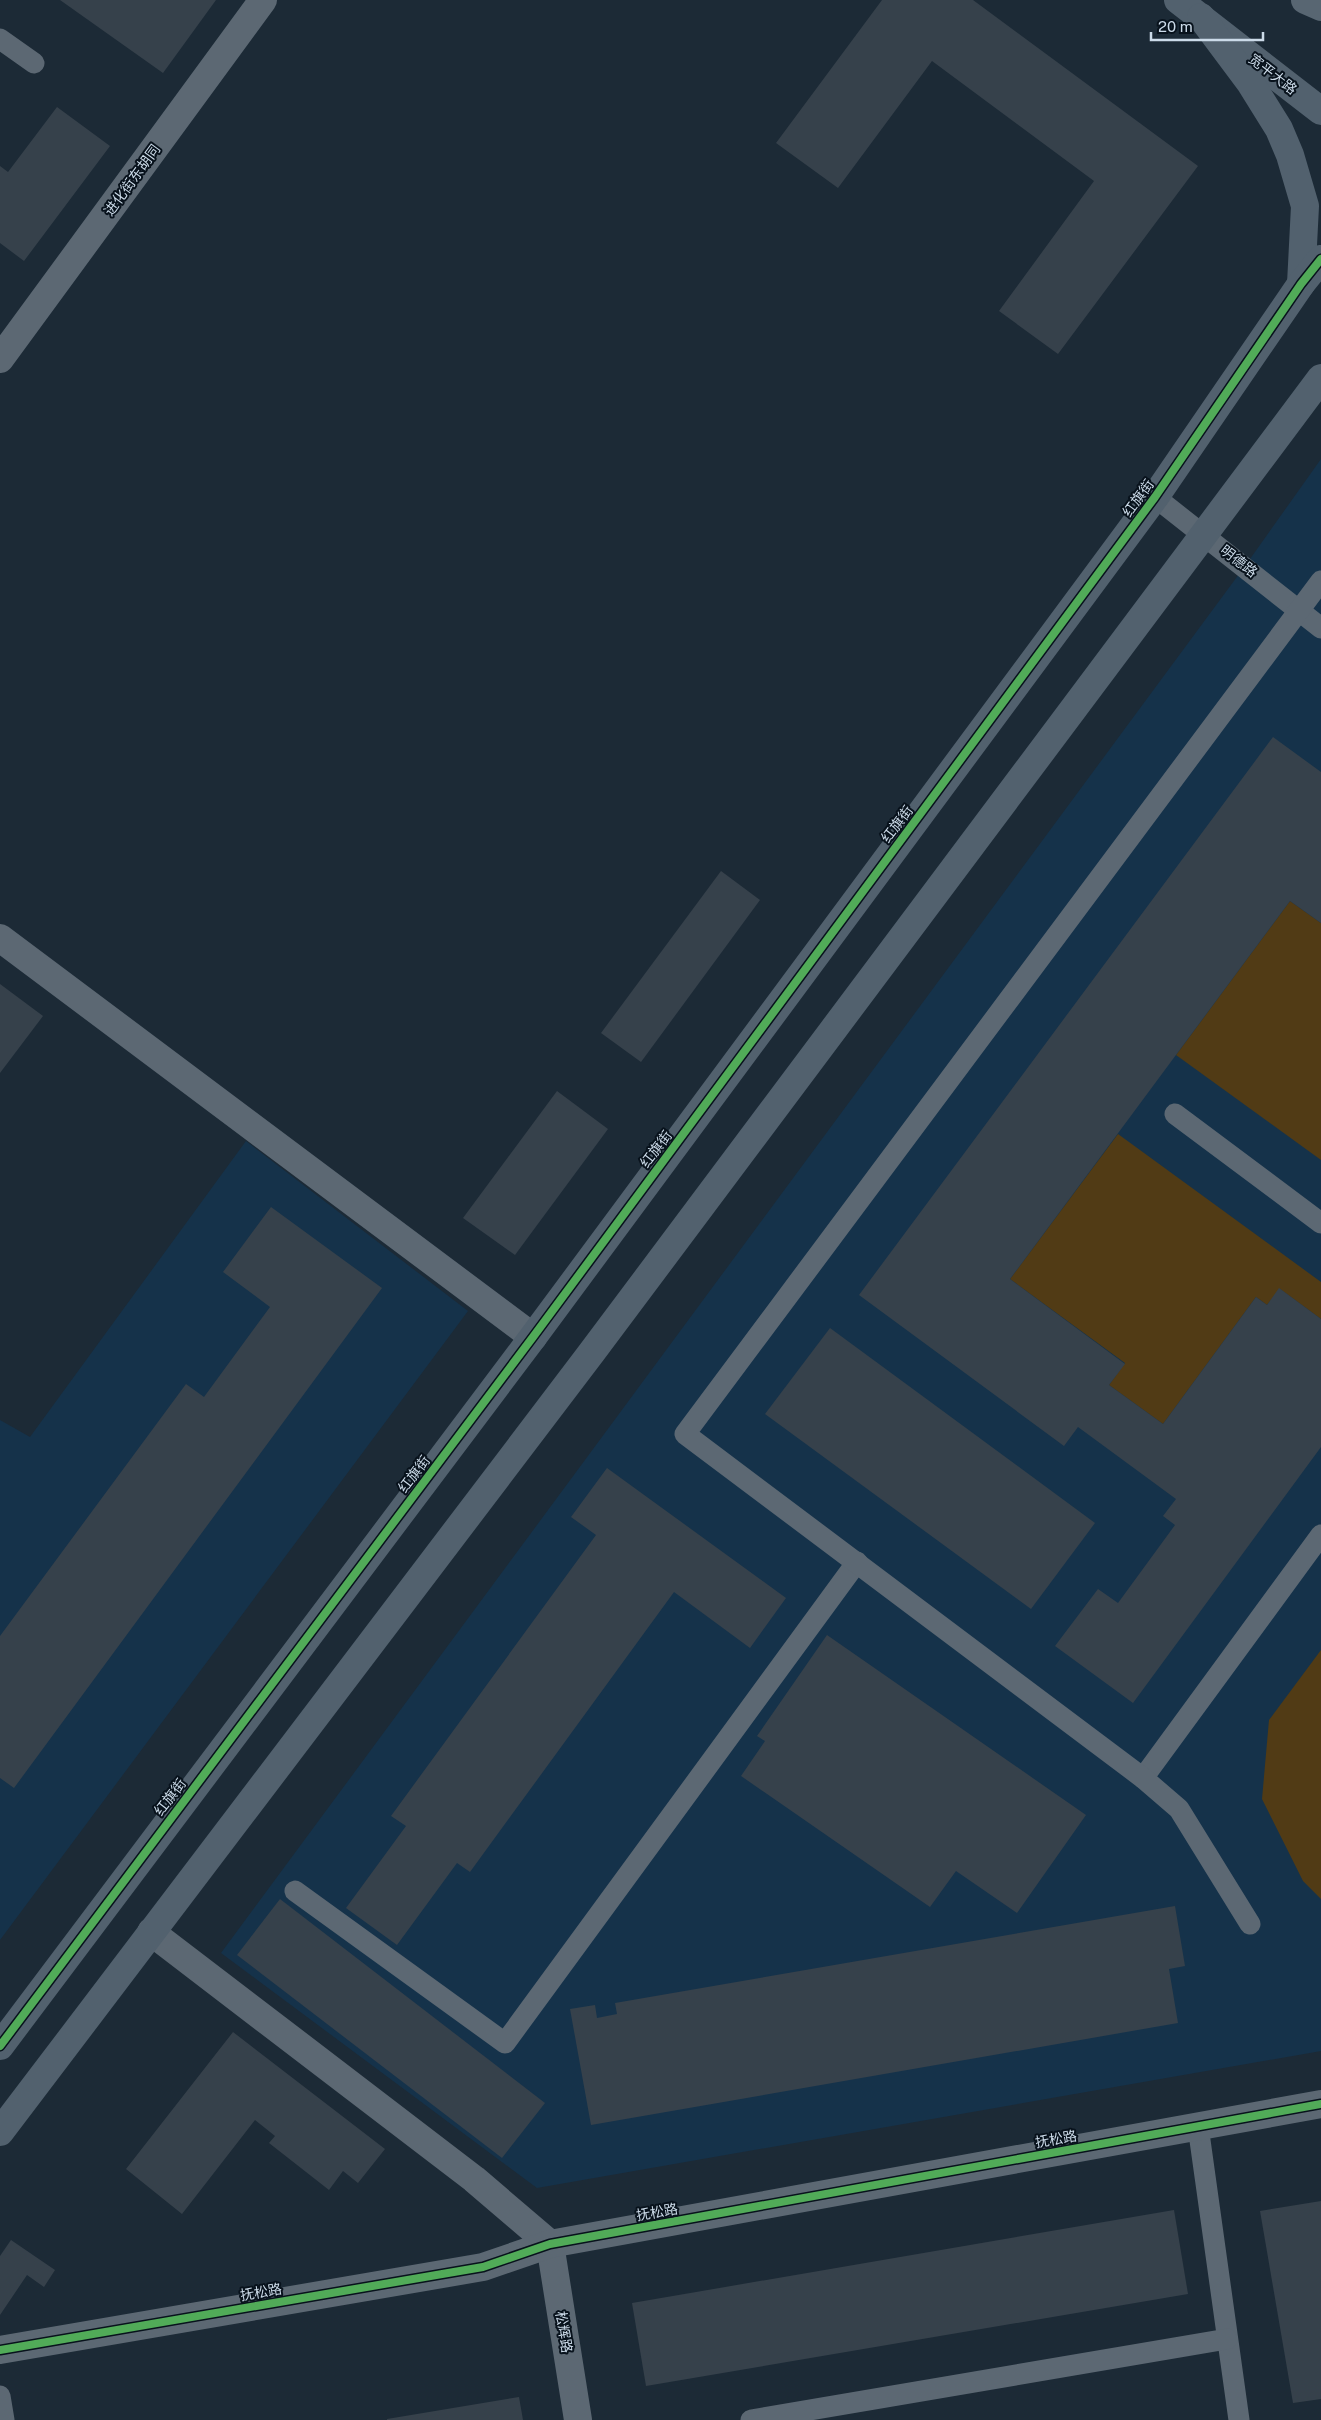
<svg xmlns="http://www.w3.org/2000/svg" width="1321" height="2420" font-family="'Public Sans','Noto Sans SC',sans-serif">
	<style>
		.built { fill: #15324a }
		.green { fill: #513b15 }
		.building { fill: #36414b }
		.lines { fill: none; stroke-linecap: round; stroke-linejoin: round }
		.lane { stroke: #5c6873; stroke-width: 21 }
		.street { stroke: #5c6873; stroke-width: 28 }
		.secondary { stroke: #52616e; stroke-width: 28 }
		.highway { stroke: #586672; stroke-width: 28 }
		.cycleway-casing { stroke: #08121c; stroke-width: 11 }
		.cycleway { stroke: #51ab58; stroke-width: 8 }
		.labels { text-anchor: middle; stroke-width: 4; stroke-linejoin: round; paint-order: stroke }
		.street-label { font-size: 14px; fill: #ccdbe9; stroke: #08121c }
	</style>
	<rect width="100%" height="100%" fill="#1c2a36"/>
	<g class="built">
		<path d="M1321,459v1592l-784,137 -316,-235 1024,-1387z"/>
		<path d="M246,1141l222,170 -468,629v-520l30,17z"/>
	</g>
	<g class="green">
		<path d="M1290,901l31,22v237l-145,-105z"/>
		<path d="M1118,1134l203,148v37l-41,-30 -13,16 -11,-8 -93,127 -54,-39 16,-22 -115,-84z"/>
		<path d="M1321,1650v249l-18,-18 -41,-82 7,-79z"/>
	</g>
	<g class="building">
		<path d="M60,0h156l-53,73z"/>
		<path d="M882,0h91l225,166 -140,188 -59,-43 95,-130 -162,-120 -94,127 -62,-45z"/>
		<path d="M57,107l53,39 -86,115 -24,-18v-77l8,6z"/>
		<path d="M1273,737l48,35v151l-31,-22 -280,378 115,85 -16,21 54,39 93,-127 11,8 12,-17 42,31v128l-188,256 -78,-57 43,-57 20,14 57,-78 -12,-9 13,-17 -98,-72 -14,19 -205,-151z"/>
		<path d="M721,871l39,29 -119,162 -40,-29z"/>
		<path d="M0,984l43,32 -43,57z"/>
		<path d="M557,1091l51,38 -93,126 -52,-37z"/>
		<path d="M271,1207l111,81 -368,500 -14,-10v-142l186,-252 18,13 66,-90 -47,-35z"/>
		<path d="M830,1328l265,195 -64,86 -266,-195z"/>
		<path d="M607,1468l179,130 -36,50 -76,-56 -204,280 -13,-9 -60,82 -51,-37 60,-82 -15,-10 205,-281 -25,-18z"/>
		<path d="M827,1635l259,180 -69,98 -61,-42 -26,36 -189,-131 24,-35 -8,-5z"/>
		<path d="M280,1899l265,204 -43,55 -265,-203z"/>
		<path d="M1175,1906l10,60 -16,3 9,54 -587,102 -21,-116 25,-4 2,13 20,-4 -2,-11z"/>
		<path d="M233,2032l152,117 -27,34 -15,-12 -14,19 -60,-47 6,-7 -20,-16 -73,94 -56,-45z"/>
		<path d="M1321,2201v198l-28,4 -33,-192z"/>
		<path d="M1174,2210l14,84 -542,92 -14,-83z"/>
		<path d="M11,2240l44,30 -11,17 -17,-12 -27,40v-59z"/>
		<path d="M519,2397l4,23h-136v-1z"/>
	</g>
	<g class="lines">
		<g class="lane">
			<path d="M0,39l34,24"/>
			<path d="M1155,497l166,131"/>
			<path d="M1175,1114l146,109"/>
			<path d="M1143,1778l178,-243"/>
			<path d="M295,1891l210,152 352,-481"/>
			<path d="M1250,1924l-71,-115 -36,-31 -458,-344 636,-853"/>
			<path d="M1198,2126l41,294"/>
			<path d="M0,2396l4,24"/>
			<path d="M751,2420l476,-81"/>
		</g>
		<g class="street">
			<path d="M0,359l263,-359"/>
			<path d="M0,938l533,399"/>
			<path d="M151,1932l323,247 76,65 28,176"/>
			<path d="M0,2350l483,-83 67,-23 771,-140"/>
		</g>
		<g class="secondary">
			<path d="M1178,0l143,111"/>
			<path d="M1201,17l50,67 28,45 11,26 15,51 -4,78"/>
			<path d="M0,2046l533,-709 622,-840 146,-213 20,-25"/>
			<path d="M0,2132l592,-780 729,-974"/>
		</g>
		<path class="highway" d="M1305,0l16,7"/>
		<defs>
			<g id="cycleway">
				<path d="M0,2046l533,-709 622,-840 146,-213 20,-25"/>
				<path d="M0,2350l483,-83 67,-23 771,-140"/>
			</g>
		</defs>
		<use href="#cycleway" class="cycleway-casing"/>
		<use href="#cycleway" class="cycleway"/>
	</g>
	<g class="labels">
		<g class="street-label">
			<text transform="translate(1273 74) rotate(38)" y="5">宽平大路</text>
			<text transform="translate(132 180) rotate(-54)" y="5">进化街东胡同</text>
			<text transform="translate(1138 498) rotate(-54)" y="5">红旗街</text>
			<text transform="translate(1239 561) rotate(38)" y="5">明德路</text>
			<text transform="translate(897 824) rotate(-53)" y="5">红旗街</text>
			<text transform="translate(656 1149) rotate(-53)" y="5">红旗街</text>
			<text transform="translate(414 1474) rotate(-53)" y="5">红旗街</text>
			<text transform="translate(170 1797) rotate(-53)" y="5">红旗街</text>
			<text transform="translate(1056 2139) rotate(-10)" y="5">抚松路</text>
			<text transform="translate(657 2212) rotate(-10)" y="5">抚松路</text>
			<text transform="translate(261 2292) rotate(-10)" y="5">抚松路</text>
			<text transform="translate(564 2332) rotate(81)" y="5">松辉路</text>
		</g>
	</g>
	<path d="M1151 32v8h112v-8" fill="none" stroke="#ccdbe9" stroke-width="2.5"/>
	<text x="1158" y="32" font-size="15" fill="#ccdbe9" stroke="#08121c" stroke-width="4" paint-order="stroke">20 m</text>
</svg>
